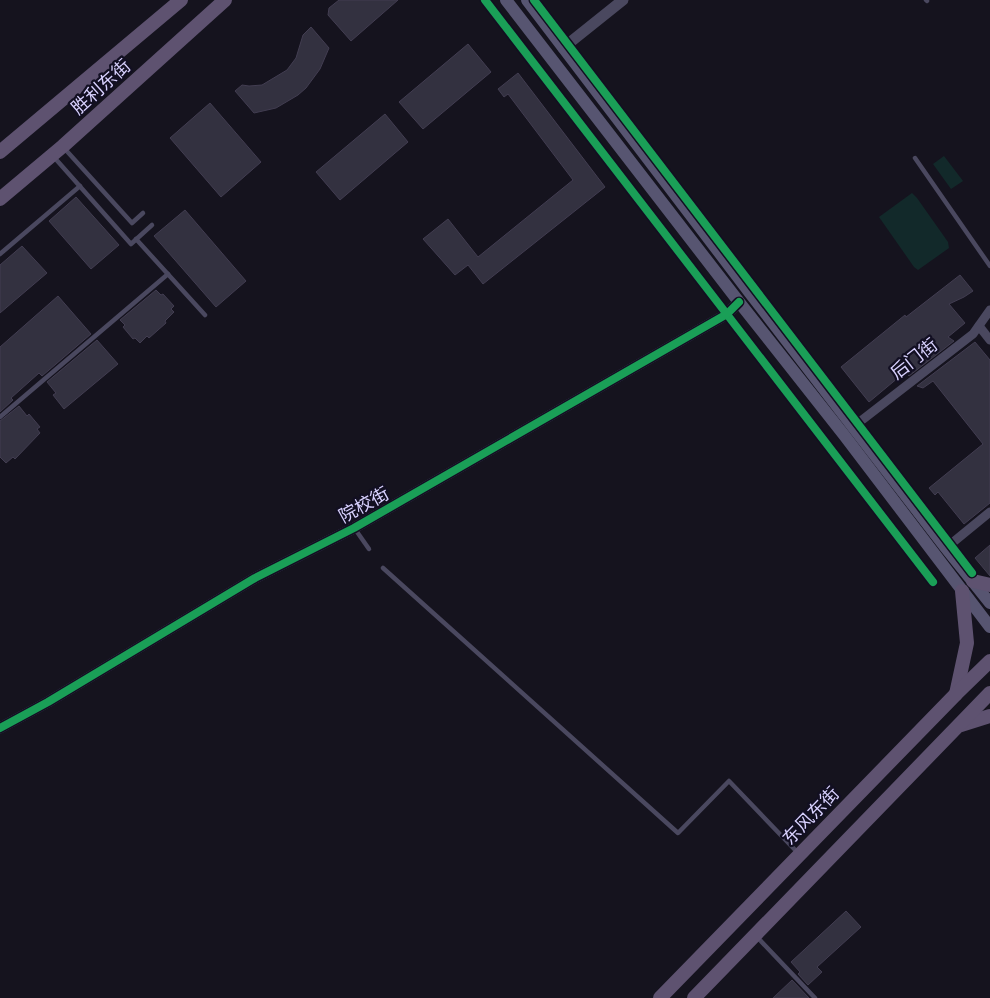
<svg xmlns="http://www.w3.org/2000/svg" width="990" height="998" font-family="'Fira Sans Condensed','Noto Sans SC',sans-serif">
	<style>
		.garden { fill: #12292a }
		.building { fill: #333140; stroke: #423d51 }
		.lines { fill: none; stroke-linecap: round; stroke-linejoin: round }
		.service { stroke: #4a485f; stroke-width: 4.5 }
		.minor { stroke: #4a485f; stroke-width: 9 }
		.tertiary { stroke: #4a485f; stroke-width: 11 }
		.secondary { stroke: #575571; stroke-width: 12 }
		.primary { stroke: #5e5270; stroke-width: 14 }
		.cycleway-casing { stroke: #120f22; stroke-width: 11 }
		.cycleway { stroke: #1a9f57; stroke-width: 8 }
		.labels { text-anchor: middle; stroke-width: 4.5; stroke-linejoin: round; paint-order: stroke }
		.street-label { font-size: 18px; fill: #d8d1fe; stroke: #120f22 }
	</style>
	<rect width="100%" height="100%" fill="#15131e"/>
	<g class="garden">
		<path d="M944,156l19,25 -12,8 -18,-25z"/>
		<path d="M912,193l5,5 31,44 1,6 -31,22 -4,-3 -35,-50z"/>
	</g>
	<g class="building">
		<path d="M339,0h59l-47,41 -23,-26 1,-7z"/>
		<path d="M311,27l18,21 -9,21 -14,19 -8,7 -22,13 -22,5 -19,-22 7,-6 7,1 13,-1 25,-15 9,-12 7,-23z"/>
		<path d="M468,44l23,28 -68,57 -24,-27z"/>
		<path d="M518,73l87,114 -122,97 -15,-19 -13,10 -32,-36 25,-20 30,38 95,-77 -65,-86 -4,3 -6,-8z"/>
		<path d="M210,103l51,59 -40,35 -51,-59z"/>
		<path d="M385,114l23,28 -68,58 -24,-28z"/>
		<path d="M76,197l43,48 -28,24 -42,-48z"/>
		<path d="M185,210l61,71 -30,26 -62,-71z"/>
		<path d="M22,246l25,27 -47,40v-48z"/>
		<path d="M960,275l13,16 -9,6 -15,7 16,19 -17,14 6,4 -45,35 -4,-4 -36,30 -28,-35 64,-52 1,2z"/>
		<path d="M156,290l5,5 2,-1 11,12 -3,3 3,3 -9,9 1,2 -17,15 -2,-2 -7,7 -5,-5 -2,1 -10,-12 2,-2 -5,-5z"/>
		<path d="M58,296l33,38 -49,42 -3,-3 -28,25 2,2 -13,12v-65z"/>
		<path d="M97,340l21,24 -54,45 -11,-14 3,-2 -9,-11z"/>
		<path d="M975,342l15,18v143l-26,21 -26,-32 -3,3 -6,-7 54,-44 -50,-63 -10,7 -6,-2z"/>
		<path d="M19,406l8,10 2,-2 11,13 -3,2 3,4 -25,26 -2,-2 -7,6 -6,-6v-36z"/>
		<path d="M990,545v31l-15,-18z"/>
		<path d="M846,911l15,16 -44,40 5,5 -14,13 -10,-11 2,-2 -9,-10z"/>
		<path d="M792,980l17,18h-36z"/>
	</g>
	<g class="lines">
		<g class="service">
			<path d="M926,0l1,1"/>
			<path d="M64,148l68,75 11,-10"/>
			<path d="M53,156l78,88 21,-19"/>
			<path d="M915,158l75,108"/>
			<path d="M136,239l69,76"/>
			<path d="M0,254l80,-68"/>
			<path d="M0,417l168,-143"/>
			<path d="M355,529l14,20"/>
			<path d="M383,568l295,265 51,-52 69,72"/>
			<path d="M757,937l58,61"/>
		</g>
		<g class="minor">
			<path d="M979,326l11,14"/>
			<path d="M853,427l120,-93 17,-24"/>
			<path d="M946,548l44,-36"/>
		</g>
		<g class="tertiary">
			<path d="M563,48l60,-48"/>
			<path d="M0,728l48,-26 207,-124 99,-50 373,-214 12,-12"/>
		</g>
		<g class="secondary">
			<path d="M506,0l233,302 105,133 146,192"/>
			<path d="M527,0l223,293 196,255 44,55"/>
		</g>
		<g class="primary">
			<path d="M0,152l181,-152"/>
			<path d="M0,199l63,-53 162,-146"/>
			<path d="M973,581l17,4"/>
			<path d="M956,694l11,-51 -5,-52"/>
			<path d="M961,725l29,-9"/>
			<path d="M660,998l296,-304 34,-33"/>
			<path d="M694,998l296,-305"/>
		</g>
		<defs>
			<g id="cycleway">
				<path d="M485,0l448,582"/>
				<path d="M534,0l438,573"/>
				<path d="M0,728l48,-26 207,-124 99,-50 373,-214 12,-12"/>
			</g>
		</defs>
		<use href="#cycleway" class="cycleway-casing"/>
		<use href="#cycleway" class="cycleway"/>
	</g>
	<g class="labels">
		<g class="street-label">
			<text transform="translate(101 87) rotate(-42)" y="6">胜利东街</text>
			<text transform="translate(914 359) rotate(-38)" y="6">后门街</text>
			<text transform="translate(364 505) rotate(-29)" y="6">院校街</text>
			<text transform="translate(811 816) rotate(-46)" y="6">东风东街</text>
		</g>
	</g>
</svg>
